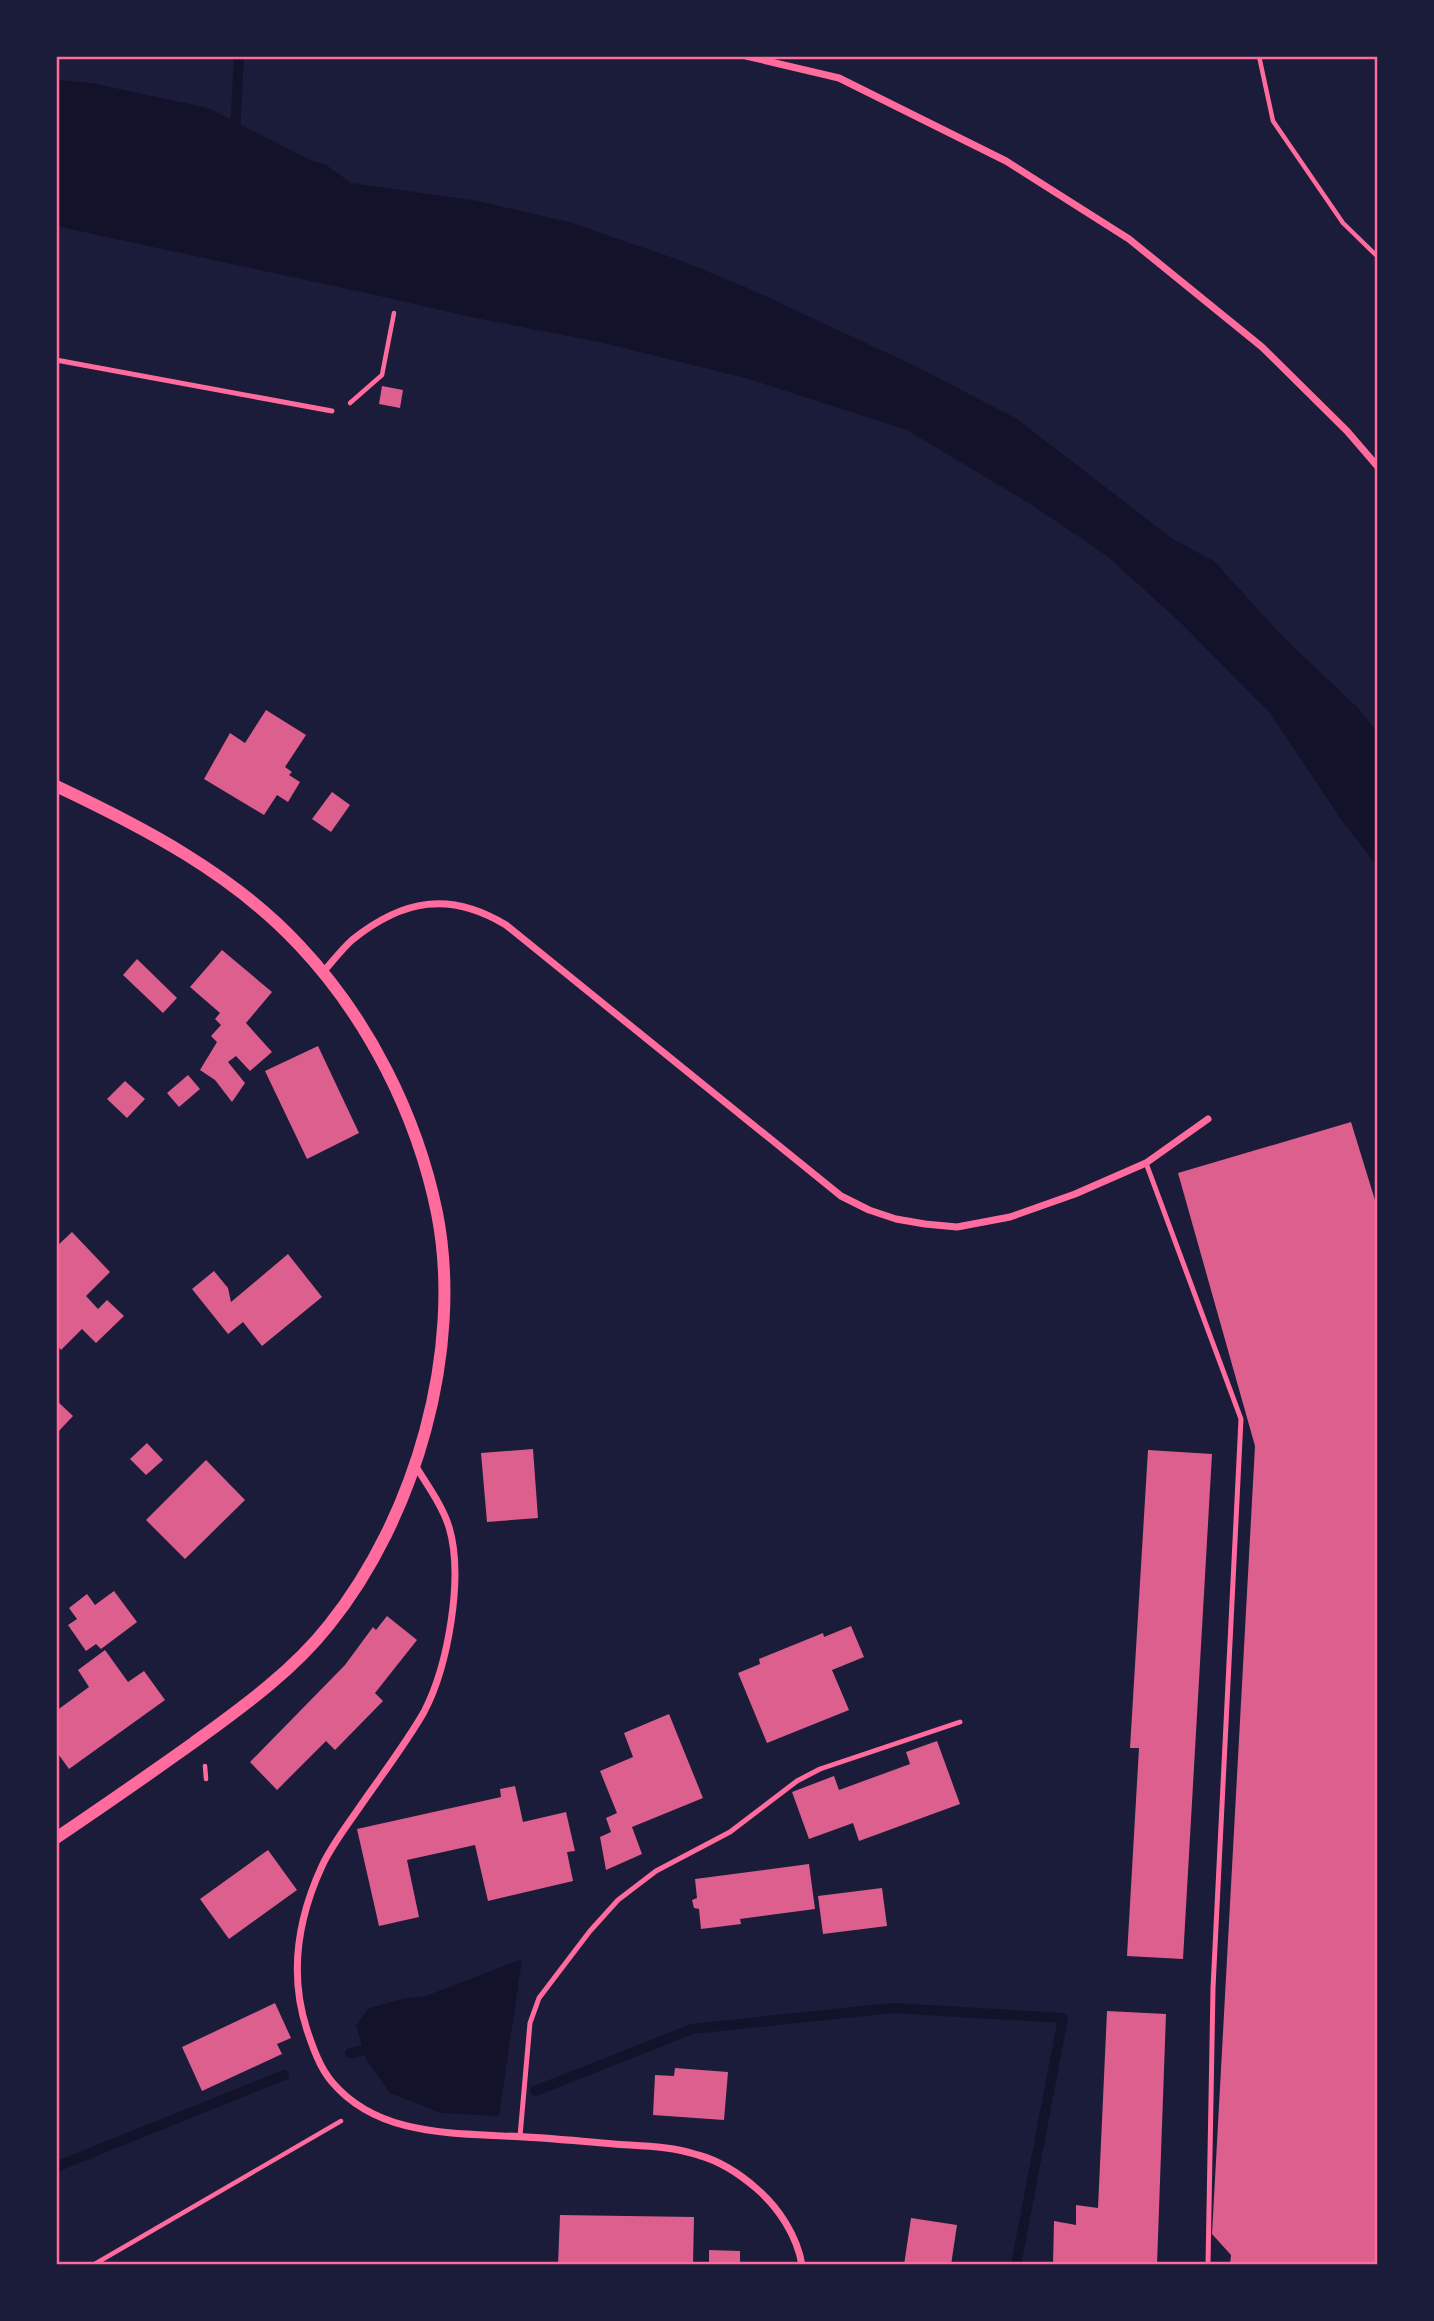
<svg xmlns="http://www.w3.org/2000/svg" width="1434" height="2321" font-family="'Noto Sans',sans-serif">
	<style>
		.water { fill: #12122b }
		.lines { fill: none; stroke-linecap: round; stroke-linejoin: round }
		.stream { stroke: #12122b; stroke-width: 10 }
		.building { fill: #dd5f8e }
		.path { stroke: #ff6b9d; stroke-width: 4.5 }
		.service { stroke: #ff6b9d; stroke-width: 5 }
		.minor { stroke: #ff6b9d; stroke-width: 7 }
		.tertiary { stroke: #ff6b9d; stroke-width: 12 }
		.neatline { fill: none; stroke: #ff6b9d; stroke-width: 2.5 }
	</style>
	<rect width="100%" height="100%" fill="#1b1b3a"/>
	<g class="water">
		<path d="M56,80l35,3 117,25 104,53 14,4 25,18 126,18 92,21 110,38 71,29 169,79 98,51 157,121 40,21 69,76 75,71 20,25v134l-35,-45 -74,-110 -88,-89 -74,-67 -75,-51 -125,-75 -158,-51 -145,-36 -133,-26 -109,-25 -306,-66z"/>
		<path d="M522,1959l-23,157 -58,-3 -51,-20 -24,-34 -10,-34 13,-17 34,-9 23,-3z"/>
	</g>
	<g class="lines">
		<g class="stream">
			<path d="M235,134l4,-78"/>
			<path d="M350,2053l25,-5"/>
			<path d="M535,2091l157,-62 200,-21 171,10 -47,247"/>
			<path d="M56,2167l228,-92"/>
		</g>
	</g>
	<g class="building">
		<path d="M382,386l21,4 -3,18 -21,-4z"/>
		<path d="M266,710l40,25 -21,32 7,5 -3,3 11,7 -12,20 -11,-7 -13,20 -60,-36 26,-46 15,10z"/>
		<path d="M332,792l18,13 -19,27 -19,-13z"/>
		<path d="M222,950l50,42 -26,31 26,29 -22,19 -14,-15 -8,6 17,21 -13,19 -17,-22 -15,-10 17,-28 -6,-6 10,-11 -6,-6 5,-6 -30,-26z"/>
		<path d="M137,959l40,39 -14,15 -40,-38z"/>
		<path d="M318,1046l41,87 -52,26 -42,-88z"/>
		<path d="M188,1075l12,14 -21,18 -12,-14z"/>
		<path d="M125,1081l20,18 -18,19 -20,-19z"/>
		<path d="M1351,1122l27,88v1055h-148l1,-10 -19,-21 43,-788 -77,-273z"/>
		<path d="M72,1232l38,40 -24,24 12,13 9,-9 17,16 -28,27 -14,-14 -21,21 -5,-6v-97z"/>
		<path d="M288,1254l34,43 -60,49 -19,-24 -15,12 -36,-45 22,-18 14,17 3,14z"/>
		<path d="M56,1400l17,16 -17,18z"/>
		<path d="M147,1443l16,17 -17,15 -16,-16z"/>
		<path d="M533,1449l5,69 -51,4 -6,-69z"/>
		<path d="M1148,1450l64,4 -29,505 -56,-3 12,-208h-9z"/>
		<path d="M206,1460l39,40 -60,59 -39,-39z"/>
		<path d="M114,1591l23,31 -36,27 -5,-5 -10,7 -18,-26 9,-6 -8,-11 18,-14 8,11z"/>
		<path d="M387,1616l30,24 -42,53 8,8 -48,49 -9,-9 -49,49 -27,-28 95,-97 28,-38 3,3z"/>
		<path d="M851,1626l13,31 -32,13 17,40 -82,33 -29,-70 22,-9 -1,-5 64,-26 1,4z"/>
		<path d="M105,1650l23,32 16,-11 21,29 -96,69 -13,-18v-40l33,-24 -11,-17z"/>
		<path d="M669,1714l34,84 -71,29 10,27 -36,16 -6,-33 11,-5 -5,-14 11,-5 -17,-42 33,-14 -9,-24z"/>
		<path d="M937,1741l23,63 -101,37 -6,-18 -44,16 -17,-47 42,-16 5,14 71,-26 -4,-12z"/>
		<path d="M515,1786l8,36 43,-10 9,39 -8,1 6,29 -85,20 -13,-56 -68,15 12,57 -40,9 -22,-97 144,-32 -1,-8z"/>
		<path d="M268,1850l29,40 -68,49 -29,-40z"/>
		<path d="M809,1864l6,45 -75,10 1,5 -40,5 -2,-20 -5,-1 -2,-8 5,-2 -2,-19z"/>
		<path d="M882,1888l5,38 -64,8 -5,-38z"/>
		<path d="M275,2003l16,35 -14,6 5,10 -80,37 -20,-44z"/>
		<path d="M1107,2011l59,3 -9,251h-104l1,-44 22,4v-20l22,3z"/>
		<path d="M675,2068l53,4 -4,48 -71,-5 2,-40 19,1z"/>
		<path d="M560,2215l134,2 -1,48h-135z"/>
		<path d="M911,2218l46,7 -6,40h-47z"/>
		<path d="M709,2250l31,1v14h-31z"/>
	</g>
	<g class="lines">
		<g class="path">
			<path d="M1259,56l14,65 70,102 35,34"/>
			<path d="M350,403l32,-28 12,-62"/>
			<path d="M205,1766l1,13"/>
			<path d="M93,2265l248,-144"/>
		</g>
		<g class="service">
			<path d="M56,360l276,51"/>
			<path d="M1146,1163l95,256 -28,569 -5,277"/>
			<path d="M520,2136l10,-113 9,-25 51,-67 28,-31 38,-29 74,-39 67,-51 23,-12 140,-47"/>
		</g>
		<g class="minor">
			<path d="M746,56l93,22 167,83 123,78 133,108 85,84 31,36"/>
			<path d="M323,972c10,-11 19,-23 29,-32 51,-41 98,-49 154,-15l335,271 28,14 27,9 29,5 32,3 53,-10 65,-23 71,-31 62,-44"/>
			<path d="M415,1465c12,20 27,40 34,62 15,50 -1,139 -25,185 -19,33 -43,64 -65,96 -13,19 -27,37 -37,58 -24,52 -33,109 -15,164 6,18 13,38 25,52 43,51 111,51 172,54 37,1 73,5 110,8 28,2 57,2 84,11 22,6 42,19 59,34 22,19 40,47 45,76"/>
		</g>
		<path class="tertiary" d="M56,786c87,41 177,88 243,159 69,73 118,170 138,268 27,137 -22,305 -108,412 -37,47 -88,83 -136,118 -45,32 -91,64 -137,95"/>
	</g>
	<rect width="1434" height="2321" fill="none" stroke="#1b1b3a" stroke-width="116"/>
	<rect x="58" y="58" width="1318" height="2205" class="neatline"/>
</svg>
